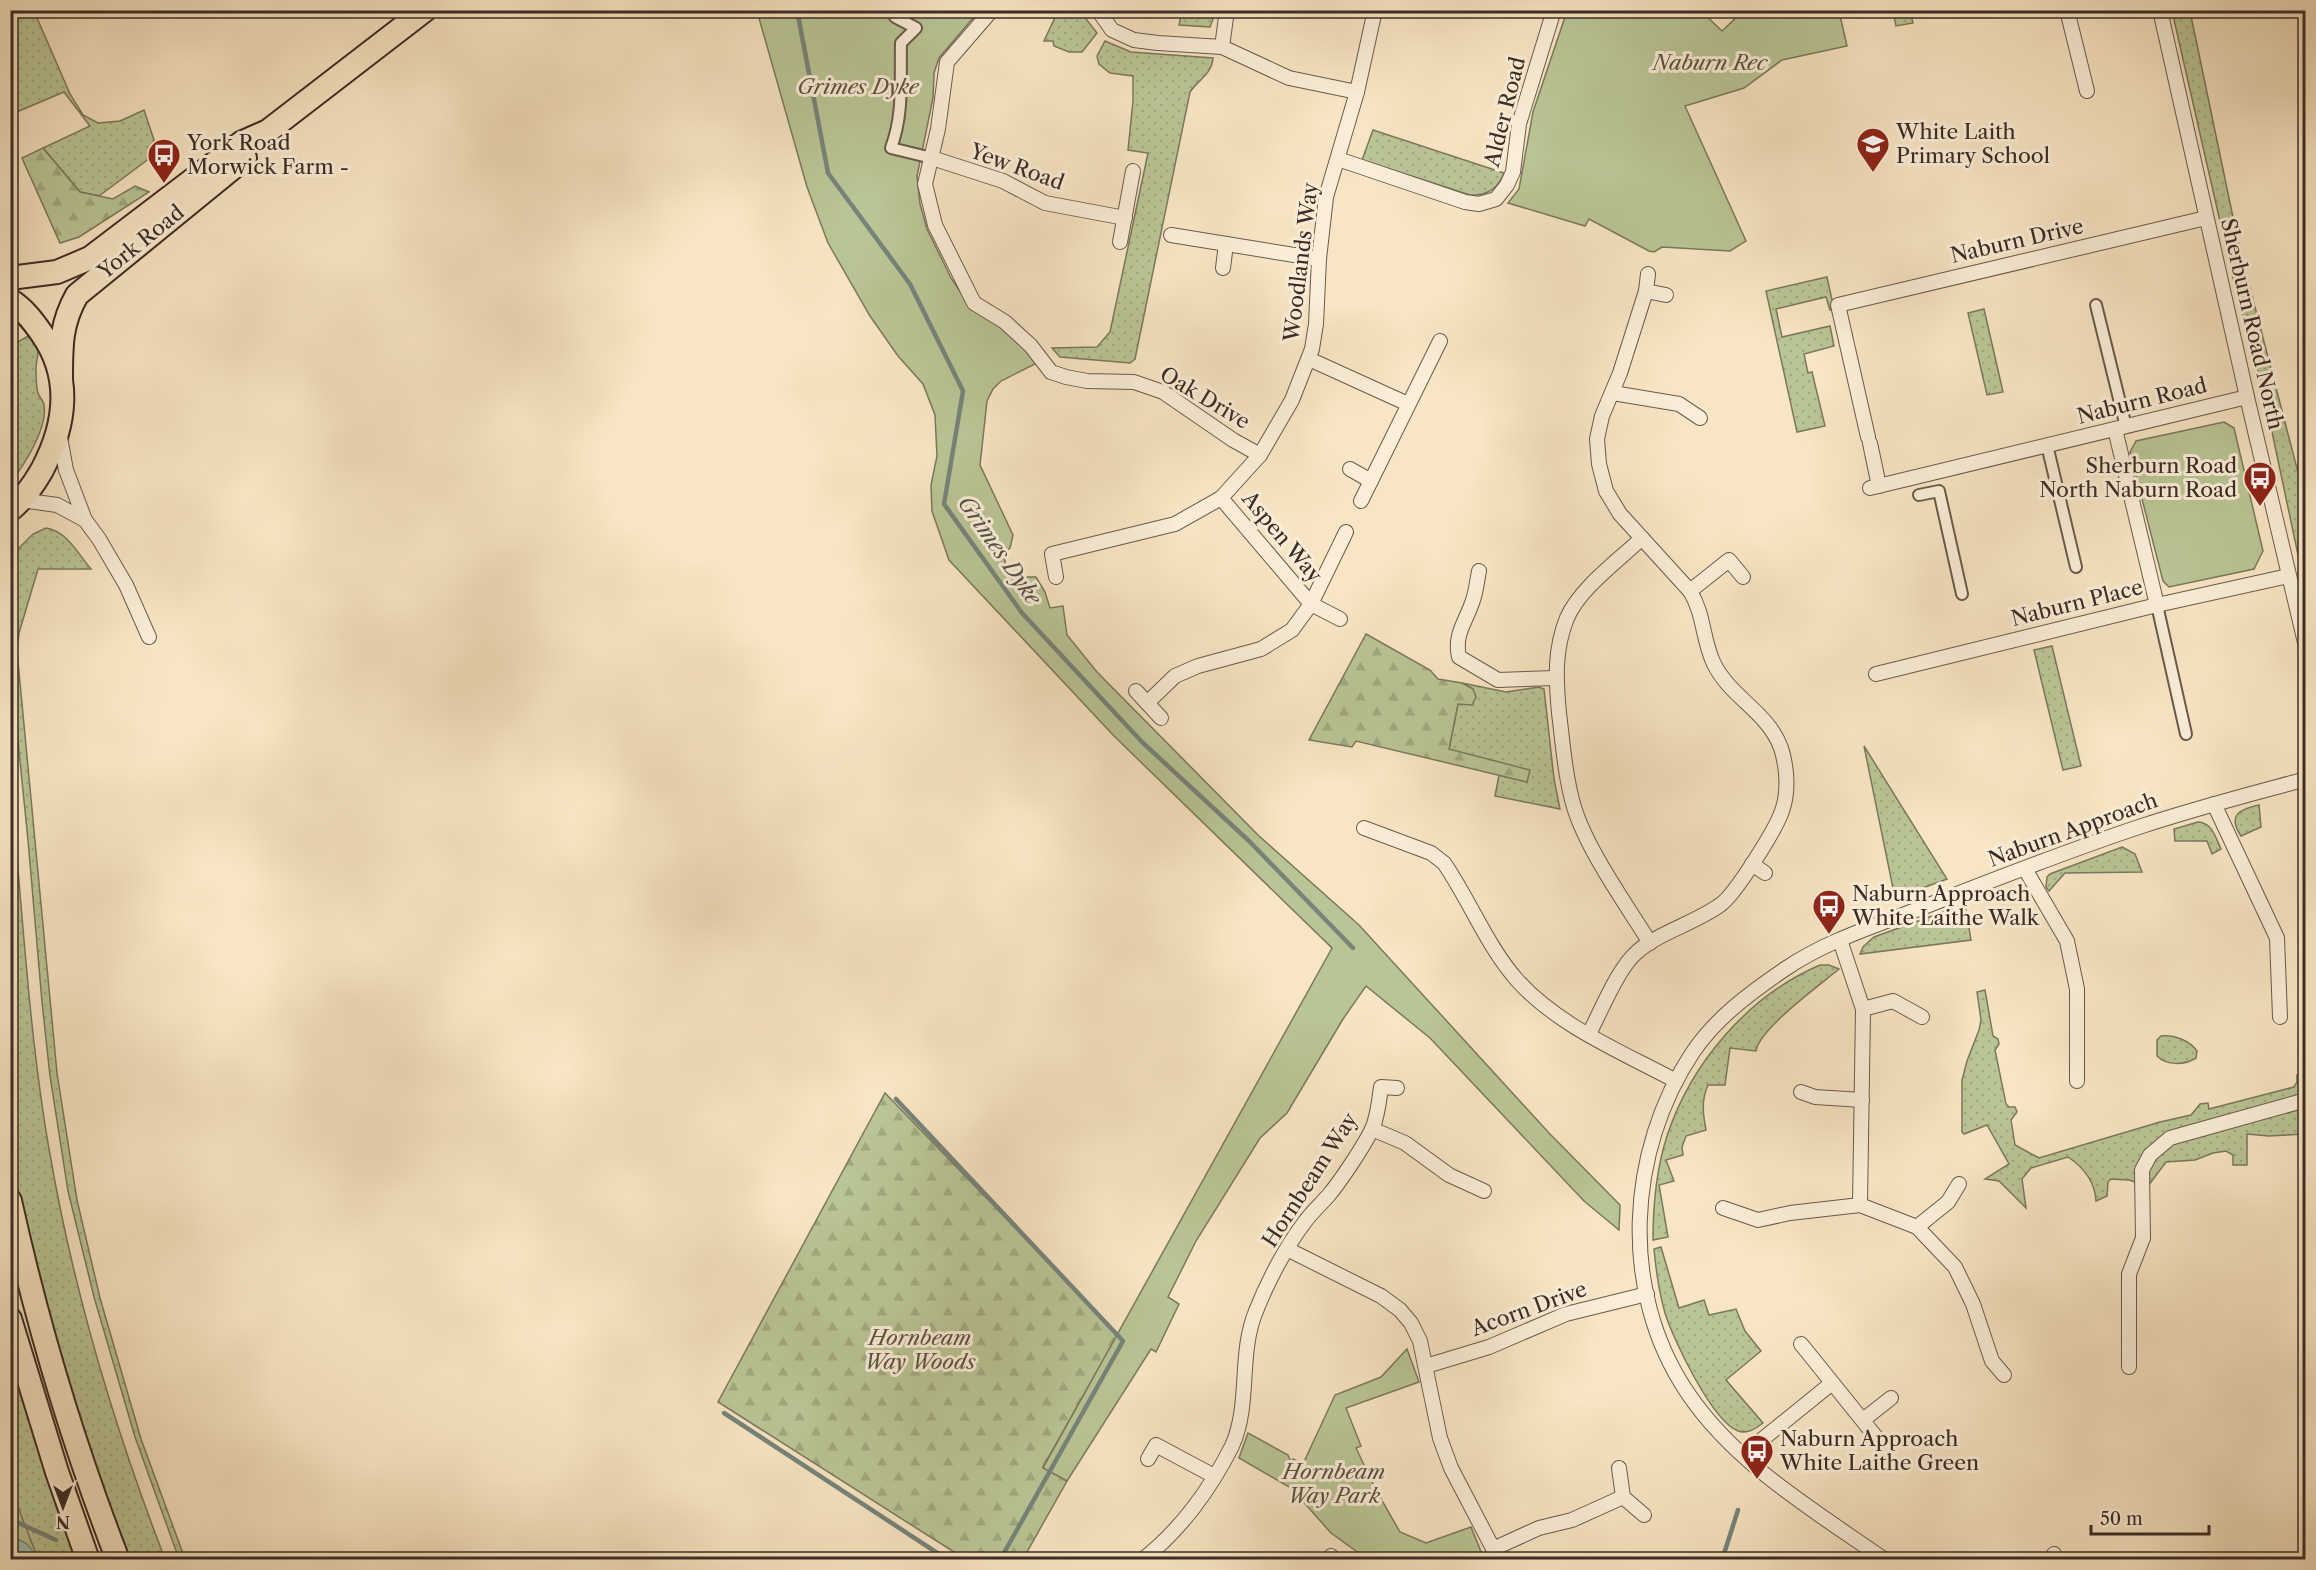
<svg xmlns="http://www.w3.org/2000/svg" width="2316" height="1570" font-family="'Libre Caslon Text',serif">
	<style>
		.grass { fill: url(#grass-dots); stroke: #7a785e; stroke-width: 1.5 }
		.forest { fill: url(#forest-firs); stroke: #7a785e; stroke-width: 1.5 }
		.park { fill: #bac595; stroke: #7a785e; stroke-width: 1.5 }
		.water { fill: #9dbfb4; stroke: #76847b; stroke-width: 1.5 }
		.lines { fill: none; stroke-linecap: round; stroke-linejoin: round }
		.stream { stroke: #76847b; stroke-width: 4.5 }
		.pedestrian-casing { stroke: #6a5a4d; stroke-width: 14 }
		.minor-casing { stroke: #6a5a4d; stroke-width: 16 }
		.trunk-casing { stroke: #3b2c26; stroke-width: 26 }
		.pedestrian { stroke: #faeed8; stroke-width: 10 }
		.minor { stroke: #faeed8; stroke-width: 14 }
		.trunk { stroke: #f8e5c3; stroke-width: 22 }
		.labels { text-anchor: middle; stroke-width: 6; stroke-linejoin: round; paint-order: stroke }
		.park-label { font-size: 21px; font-style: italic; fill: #5b5242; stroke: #faeed8 }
		.street-label { font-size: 21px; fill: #3b2c26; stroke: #faeed8 }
		.poi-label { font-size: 21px; fill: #3b2c26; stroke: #faeed8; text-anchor: start }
		.water-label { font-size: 22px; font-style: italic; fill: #54514a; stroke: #faeed8 }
	</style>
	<defs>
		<pattern id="grass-dots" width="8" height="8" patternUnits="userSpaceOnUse" patternTransform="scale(1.5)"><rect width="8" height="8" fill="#bac595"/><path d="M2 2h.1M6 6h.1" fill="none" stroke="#a1a980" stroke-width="1.8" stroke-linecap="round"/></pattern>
		<pattern id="forest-firs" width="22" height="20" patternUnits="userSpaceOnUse" patternTransform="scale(1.5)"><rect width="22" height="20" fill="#bac595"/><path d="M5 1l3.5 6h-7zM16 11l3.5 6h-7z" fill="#a1a980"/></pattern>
	</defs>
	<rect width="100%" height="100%" fill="#f8e5c3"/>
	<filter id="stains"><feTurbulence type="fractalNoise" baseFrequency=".00333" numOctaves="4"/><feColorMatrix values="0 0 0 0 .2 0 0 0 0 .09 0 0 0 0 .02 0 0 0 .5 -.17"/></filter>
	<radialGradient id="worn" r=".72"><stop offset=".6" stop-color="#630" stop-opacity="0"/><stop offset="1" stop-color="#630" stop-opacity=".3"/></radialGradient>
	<g class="grass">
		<path d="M11,11h23l36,83 13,21 15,8 22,-2 24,-11 14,42 -59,44 -19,-4 -37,-44 47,-22 -26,-34 -52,22 -1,-3z"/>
		<path d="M1058,11h22l17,22 -15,19h-13l-15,-6 -1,-5h-9z"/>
		<path d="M1182,11v-1l34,1 -6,16 -31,-2z"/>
		<path d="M1893,11h17l3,12 -17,3z"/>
		<path d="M2172,11h18l49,235 66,253v89l-41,-194 -32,-120z"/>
		<path d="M1105,41l26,11 82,6c-1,16 -15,22 -23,34l-55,267 -5,4 -70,-6 -8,-9 45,-1 13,-15 38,-179 -20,-3 5,-49v-25l-23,-3 -11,-9 -2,-8z"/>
		<path d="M1373,130l131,43c-6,16 -17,23 -34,22l-108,-35z"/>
		<path d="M1827,277l7,32 -4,1 -4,-13 -50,12 6,28 48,-11 4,20 -30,8 4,19 4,-1 13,54 -28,6 -31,-141z"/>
		<path d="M1984,309l19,83 -16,3 -19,-82z"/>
		<path d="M28,336c16,9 8,20 8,33 0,6 0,18 2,24 1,4 6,8 6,12 4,23 -20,60 -33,77v-136z"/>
		<path d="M46,528c21,3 32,26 45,41h-53l-19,64 -2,18 40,422 20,127 23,98 41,141 44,120h-6l-44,-122 -41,-140 -26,-106 -18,-115 -8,-74 -14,-162 -18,-177 3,-33 -3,-15 1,-54 9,-14 13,-13z"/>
		<path d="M2052,646l29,120 -18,4 -29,-120z"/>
		<path d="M1462,683l44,9 33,-5 5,2 10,90 6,30 -65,-13 4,-21 28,7 -78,-33 9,-46 15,-14z"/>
		<path d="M1864,746l83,133 -52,19z"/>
		<path d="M10,779c12,123 18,248 39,370 24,140 65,278 116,410h-37l-39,-104 -50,-173 -29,-128z"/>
		<path d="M2259,805l2,22 -20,9c-14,-21 -1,-27 18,-31z"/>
		<path d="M2198,822c15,1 17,15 23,27l-9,5 -5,-13h-32l-1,-12z"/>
		<path d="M2122,847l13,7 7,18 -77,1 -16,18 -3,-4 1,-10 3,-3z"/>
		<path d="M1965,904l6,36 -111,14 3,-7 11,-10z"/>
		<path d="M1820,965h9l10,4c-19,16 -80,60 -83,82l-26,-3 -5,37h-17c-7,16 -5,29 -2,45l-20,6 -4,11 1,8 -17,5 8,21 -15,4 9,52 -15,3c0,-35 3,-70 14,-104 24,-73 81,-140 153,-171z"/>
		<path d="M1985,990l8,46 5,3 1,5 -4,6 11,54 3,3h6l2,5 -6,8 4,25 24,13 121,-36 31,-7 9,-11 8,-1 1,6 85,-22 3,-5v-7h5v5l3,2v52l-36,2 -22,-2v31h-14v-10l-7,-4 -13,2 -18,7 -29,2 -18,24 -19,-6 -18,-1 -3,3 -1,14 -11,5c-1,-19 -13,-34 -28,-44l-37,11 -9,11 4,29 -27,-27 -14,-2 24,-15 -22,-39 -23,9 -2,-2v-52l5,-19 12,-31 2,-10 -4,-28z"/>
		<path d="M2161,1036c13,-2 29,5 36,15l-1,7c-11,7 -29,8 -39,-2v-16z"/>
		<path d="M1661,1247l18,61 25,-8 5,15 27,-6 9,22 16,20 -35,29 37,43c-8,6 -15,11 -25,8 -26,-10 -65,-92 -73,-118 -6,-21 -9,-42 -11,-64z"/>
		<path d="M10,1350l70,209h-69z"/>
	</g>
	<g class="forest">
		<path d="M43,148l37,44 33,7 22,-13 14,6 -70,45 -19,6 -38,-85z"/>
		<path d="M1366,634l64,36 8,9 24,4 11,6 3,8 -4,8 -14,-1 -9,45 81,21 -3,12 -171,-41 -4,6 -43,-7z"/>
		<path d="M885,1093l233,241 -75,133 24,14 -44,78h-58l-247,-157z"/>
	</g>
	<g class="park">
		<path d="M757,11h222l-40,47 -5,15 -1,25 -16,78 3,28 7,25 24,49 14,21 54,40 18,24 -36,18 -8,8 -6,12 -7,64 33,70 -3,13 -7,6 6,23h27l9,15 5,16 13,-2 4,29 30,37 161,163 101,90 190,208 71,72 -1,25 -35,-29 -154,-163 -64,-52 -23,33 -56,94 -27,25 -64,103 -28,56 11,7 -23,48 -5,-3 -84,132 -24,-13 289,-520 -218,-212 -165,-176 -17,-49 -1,-26 6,-29 -2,-41 -12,-31 -25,-28 -28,-40 -42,-73 -21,-56z"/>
		<path d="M1567,11h134l21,20 21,-20h96l8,35 -65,14 -38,28 -59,18 61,135 -16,10 -68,-4 -8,5 -5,-1 -60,-32 -4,7 -77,-23 11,-14 14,-77z"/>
		<path d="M2224,422l10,6 29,123 -9,18 -85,18 -6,-6 -33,-129 6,-11z"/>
		<path d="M1407,1349l12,33 -73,26 15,38 -5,2 20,42 24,42 26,11 45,-16 13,32h-117l-36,-26 -40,-45 -52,-30 9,-25 40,22 3,7 2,-3 10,5 32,-69 46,-18z"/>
		<path d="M11,1489l27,70h-27z"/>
	</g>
	<path class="water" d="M10,1537c14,3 22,9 26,22h-25z"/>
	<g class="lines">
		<g class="stream">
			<path d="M797,10l31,163 82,111 53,107 -19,113 78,109 120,129 107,99 104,107"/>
			<path d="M896,1099l227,242 -123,219"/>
			<path d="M724,1413l224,147"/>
			<path d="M10,1519l46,21"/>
			<path d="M1722,1560l16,-50"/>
		</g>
		<defs>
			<g id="pedestrian">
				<path d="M895,17l21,11 -15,15c-1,37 3,70 -10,105l41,10"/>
				<path d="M2096,305l30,122"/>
				<path d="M2047,445l29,122"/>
				<path d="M1919,495l20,-4 23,103"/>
				<path d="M2157,605l29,129"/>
			</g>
			<g id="minor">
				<path d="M992,10l-45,52 -9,67 -13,55 10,41 39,78 31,19 26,24 20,26 15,5 21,4 47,1 29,10 70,48 27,15"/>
				<path d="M1098,10l14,20 22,10 24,3 64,4 67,31 68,14"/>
				<path d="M2067,10l20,81"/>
				<path d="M2160,10l87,387 59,250"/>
				<path d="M1222,47l5,-37"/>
				<path d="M932,158l71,23 42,22 80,15"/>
				<path d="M1338,159l127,43 14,2 17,-5 11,-14 6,-13 6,-48 35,-114"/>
				<path d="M1171,235l148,24"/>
				<path d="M1120,242l13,-71"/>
				<path d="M1223,268l3,-24"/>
				<path d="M1648,274l-2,17 20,4"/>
				<path d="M1309,359l99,45"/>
				<path d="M1613,393l66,11 21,14"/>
				<path d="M2115,429l42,176"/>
				<path d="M59,432l7,38 19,50 14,19 27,46 23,52"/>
				<path d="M1868,437l-30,-132 368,-87"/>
				<path d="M1870,443l9,43"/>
				<path d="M1350,469l21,12"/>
				<path d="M1870,488l377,-91"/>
				<path d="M21,500l36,5 28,15"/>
				<path d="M1361,501l79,-160"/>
				<path d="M1642,538c-24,23 -62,50 -75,80 -13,32 -11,62 -8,95 4,32 6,63 15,94 13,43 52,97 76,136"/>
				<path d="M1479,571c-2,10 -3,22 -7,32 -7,20 -18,32 -13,54l39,23 58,-2"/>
				<path d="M1056,577l-4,-23 123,-30 46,-26 39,-43 32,-55 20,-51 4,-25 3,-65 7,-62 31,-105 18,-82"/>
				<path d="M1690,591l39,-31 14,17"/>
				<path d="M1340,619l-29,-15 35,-72"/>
				<path d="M1876,674l281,-69 131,-29"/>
				<path d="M1136,691l25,27"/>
				<path d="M1147,703l28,-27 23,-10 63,-17 31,-19 19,-26 -90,-106"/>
				<path d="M2214,804l63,134 3,79"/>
				<path d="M1364,828l67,25 13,10c26,38 43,83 73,117 41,46 105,72 159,101"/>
				<path d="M1752,864l13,9"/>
				<path d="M2025,869l42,72 10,48v92"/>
				<path d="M1840,940l23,69 -3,196"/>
				<path d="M1863,1009l30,-8 29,16"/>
				<path d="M1589,1034c12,-23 29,-66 48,-82 21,-19 58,-29 83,-47 15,-10 56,-76 62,-94 7,-19 5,-44 -1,-63 -13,-36 -50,-50 -67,-84 -12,-25 -9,-48 -24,-73l-70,-77 -14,-23 -7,-27 -2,-25 5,-23 18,-43 26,-82"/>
				<path d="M1801,1092l14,5 47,3"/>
				<path d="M1372,1129l33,14 44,32 35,16"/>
				<path d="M1723,1208l35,12 32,-7 70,-8 57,22 38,40 18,37 19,57 12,14"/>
				<path d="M1917,1227l31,-25 11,-18"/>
				<path d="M1287,1249l94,47 19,14 11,13 9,18 20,97 11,30 48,92"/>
				<path d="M1801,1344l79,98"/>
				<path d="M1426,1366l63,-19 77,-33 81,-20"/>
				<path d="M2129,1367v-93l14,-36 -1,-68 8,-15 20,-17 136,-38"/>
				<path d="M1863,1420l28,-22"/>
				<path d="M1743,1455l89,-72"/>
				<path d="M1148,1459l8,-14 58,31"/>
				<path d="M1619,1468l4,29 21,18"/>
				<path d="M1495,1548l44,-20 33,-8 51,-23"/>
				<path d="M2054,1554l2,6"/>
				<path d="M1142,1560c38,-29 69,-72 90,-114 19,-42 6,-92 24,-135 11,-28 29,-63 48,-88 7,-10 16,-18 24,-27 12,-14 38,-53 45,-69 5,-13 6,-26 8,-40l16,1"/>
				<path d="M1328,1560l3,-4"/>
				<path d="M1885,1560c-70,-49 -150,-96 -198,-168 -68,-101 -60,-241 6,-340 23,-34 58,-60 92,-83 44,-30 99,-46 149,-66 69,-27 138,-54 208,-77 54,-18 109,-32 164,-47"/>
			</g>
			<g id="trunk">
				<path d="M10,278l47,-6 33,-14 151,-115 27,-12 157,-121"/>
				<path d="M10,300c14,9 23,21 32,34 30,43 24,91 0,136 -8,14 -18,29 -32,40"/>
				<path d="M61,377c0,-32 0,-54 16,-82l168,-137"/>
				<path d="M10,1201c27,122 63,243 108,359"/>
				<path d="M10,1319l47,153 31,88"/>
			</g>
		</defs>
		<use href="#pedestrian" class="pedestrian-casing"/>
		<use href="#minor" class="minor-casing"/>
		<use href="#trunk" class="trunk-casing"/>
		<use href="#pedestrian" class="pedestrian"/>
		<use href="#minor" class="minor"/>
		<use href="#trunk" class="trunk"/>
	</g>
	<defs>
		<symbol id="school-pin" viewBox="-11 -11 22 30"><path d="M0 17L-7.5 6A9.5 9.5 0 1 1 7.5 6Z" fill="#8f2418" stroke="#faeed8"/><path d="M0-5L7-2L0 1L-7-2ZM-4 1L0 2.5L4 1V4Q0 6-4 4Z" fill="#fff"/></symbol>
		<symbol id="bus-pin" viewBox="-11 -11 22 30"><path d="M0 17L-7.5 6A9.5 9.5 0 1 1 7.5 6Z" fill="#8f2418" stroke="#faeed8"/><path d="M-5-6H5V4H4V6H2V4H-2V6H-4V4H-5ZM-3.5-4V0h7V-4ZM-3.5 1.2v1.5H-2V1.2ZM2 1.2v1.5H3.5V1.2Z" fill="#fff"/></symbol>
	</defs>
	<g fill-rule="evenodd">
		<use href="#school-pin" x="1854" y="125" width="38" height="52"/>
		<use href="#bus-pin" x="145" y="136" width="38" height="52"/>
		<use href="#bus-pin" x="2241" y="459" width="38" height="52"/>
		<use href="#bus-pin" x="1810" y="887" width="38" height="52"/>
		<use href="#bus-pin" x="1738" y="1432" width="38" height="52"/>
	</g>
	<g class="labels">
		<g class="park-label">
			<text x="1710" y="70">Naburn Rec</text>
			<text x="858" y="94">Grimes Dyke</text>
			<text x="920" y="1345">Hornbeam<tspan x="920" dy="24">Way Woods</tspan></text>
			<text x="1334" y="1479">Hornbeam<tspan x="1334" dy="24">Way Park</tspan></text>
		</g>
		<g class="street-label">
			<text transform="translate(1505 112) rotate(-76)" y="7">Alder Road</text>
			<text transform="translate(1017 167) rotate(20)" y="7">Yew Road</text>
			<text transform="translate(2017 241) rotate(-13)" y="7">Naburn Drive</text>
			<text transform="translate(141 242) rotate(-39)" y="7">York Road</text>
			<text transform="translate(1301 262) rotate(-83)" y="7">Woodlands Way</text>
			<text transform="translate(2252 324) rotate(77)" y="7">Sherburn Road North</text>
			<text transform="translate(1205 398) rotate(31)" y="7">Oak Drive</text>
			<text transform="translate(2142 401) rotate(-14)" y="7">Naburn Road</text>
			<text transform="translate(1282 537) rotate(50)" y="7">Aspen Way</text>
			<text transform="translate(2077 603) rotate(-14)" y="7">Naburn Place</text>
			<text transform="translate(2073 830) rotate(-20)" y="7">Naburn Approach</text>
			<text transform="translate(1310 1180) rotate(-57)" y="7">Hornbeam Way</text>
			<text transform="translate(1529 1309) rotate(-20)" y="7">Acorn Drive</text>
		</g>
		<g class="poi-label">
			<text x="1896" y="139">White Laith<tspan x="1896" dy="24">Primary School</tspan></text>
			<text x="187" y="150">York Road<tspan x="187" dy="24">Morwick Farm -</tspan></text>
			<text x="2237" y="473" text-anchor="end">Sherburn Road<tspan x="2237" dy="24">North Naburn Road</tspan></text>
			<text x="1852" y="901">Naburn Approach<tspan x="1852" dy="24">White Laithe Walk</tspan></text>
			<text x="1780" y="1446">Naburn Approach<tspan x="1780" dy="24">White Laithe Green</tspan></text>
		</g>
		<g class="water-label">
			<text transform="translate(1000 550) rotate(55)" y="8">Grimes Dyke</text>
		</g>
	</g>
	<rect width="2316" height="1570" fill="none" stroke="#f8e5c3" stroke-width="36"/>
	<rect x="12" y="12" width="2292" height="1546" fill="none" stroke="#3b2c26" stroke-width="3"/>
	<rect x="18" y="18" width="2280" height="1534" fill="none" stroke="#3b2c26" stroke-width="1.5"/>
	<g transform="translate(63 1507) rotate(180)" stroke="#faeed8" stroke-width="4.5" paint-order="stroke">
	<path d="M0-4.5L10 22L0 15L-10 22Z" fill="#3b2c26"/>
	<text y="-9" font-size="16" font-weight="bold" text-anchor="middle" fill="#3b2c26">N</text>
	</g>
	<path d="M2091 1525v9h118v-9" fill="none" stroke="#3b2c26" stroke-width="3"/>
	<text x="2100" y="1525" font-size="18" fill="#3b2c26" stroke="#faeed8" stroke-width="4.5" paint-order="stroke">50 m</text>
	<rect width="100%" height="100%" filter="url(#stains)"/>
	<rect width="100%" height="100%" fill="url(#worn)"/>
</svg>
